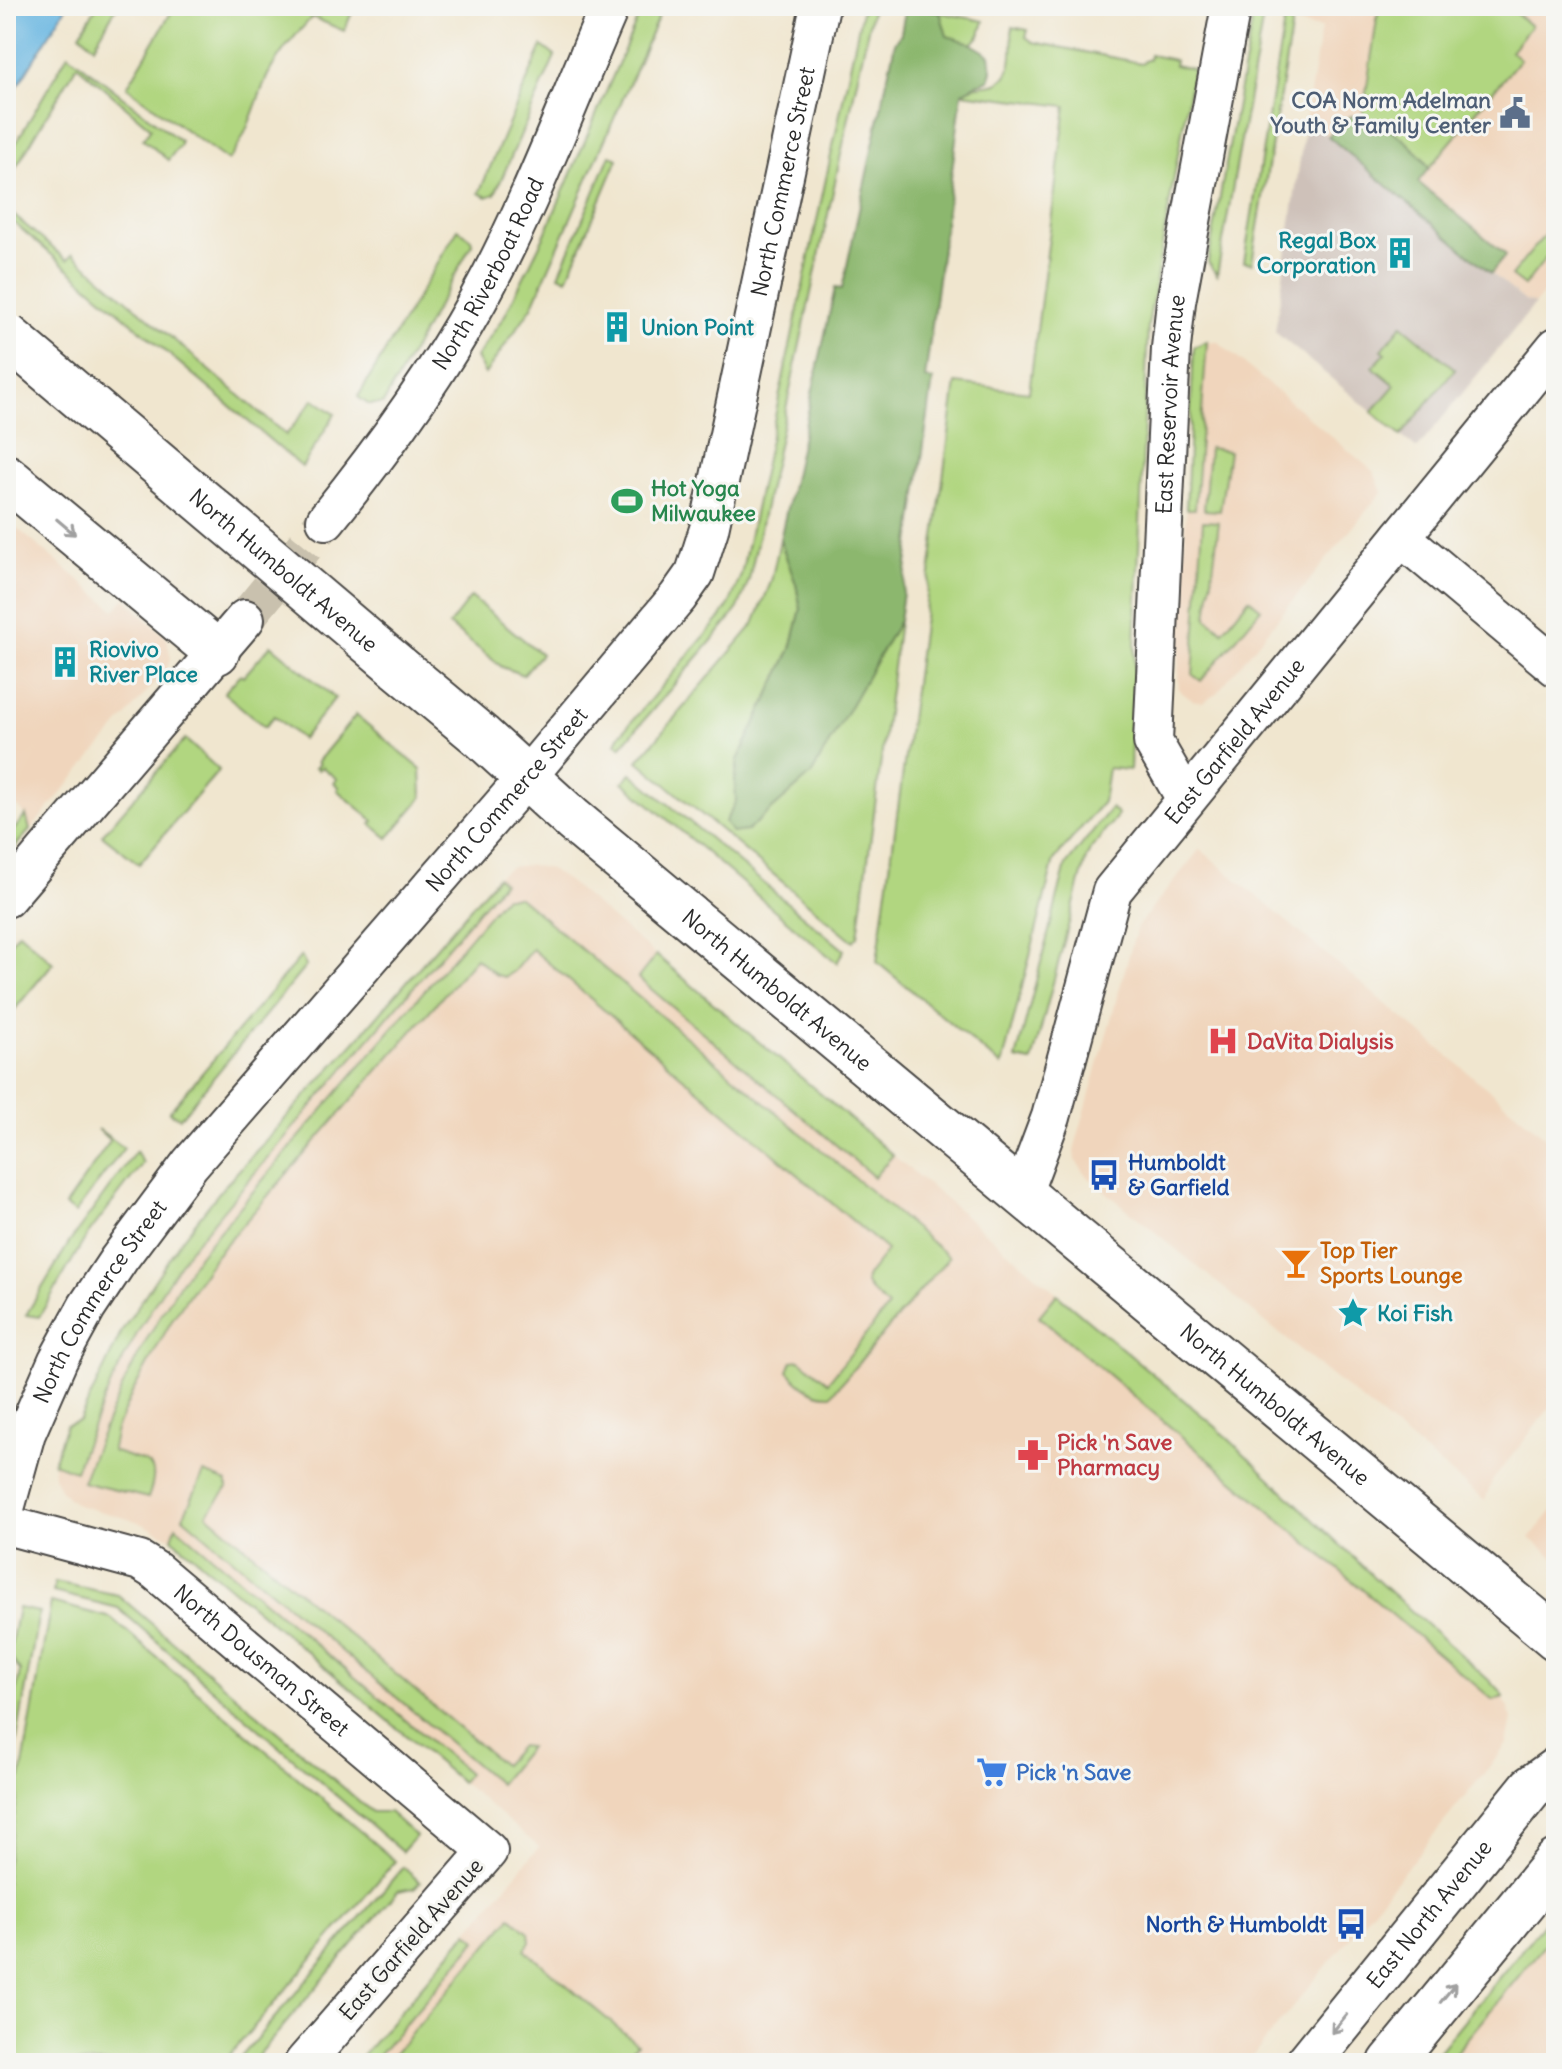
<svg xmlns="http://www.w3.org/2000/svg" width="1562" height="2069" font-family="Delius,sans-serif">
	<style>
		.built { fill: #f0d5bc }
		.industrial { fill: #cec1b9 }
		.green { fill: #b1d680; stroke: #6e8056; stroke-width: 2 }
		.forest { fill: #8cb76e; stroke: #5c714c; stroke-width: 2 }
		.water { fill: #66b5e1; stroke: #487086; stroke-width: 2 }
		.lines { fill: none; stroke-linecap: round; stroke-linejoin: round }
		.minor-tunnel { stroke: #c9c1ae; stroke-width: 38; stroke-dasharray: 38 19; stroke-linecap: butt }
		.minor-casing { stroke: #494744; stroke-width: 42 }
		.tertiary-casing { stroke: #494744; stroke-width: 48 }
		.secondary-casing { stroke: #494744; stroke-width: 48 }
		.minor { stroke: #fff; stroke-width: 38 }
		.tertiary { stroke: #fff; stroke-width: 44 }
		.secondary { stroke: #fff; stroke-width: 44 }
		.tertiary-bridge-casing { stroke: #494744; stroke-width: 48; stroke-linecap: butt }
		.tertiary-bridge { stroke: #fff; stroke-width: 44 }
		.oneway { stroke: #a0a0a0 }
		.labels { text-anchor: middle; stroke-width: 6; stroke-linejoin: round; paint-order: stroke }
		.service-label { font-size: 22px; font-weight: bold; fill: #4e5e75; stroke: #f6f6f2; text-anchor: end }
		.street-label { font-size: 22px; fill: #2b2b2b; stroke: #f6f6f2 }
		.culture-label { font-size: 22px; font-weight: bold; fill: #0d838f; stroke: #f6f6f2; text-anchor: start }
		.leisure-label { font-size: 22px; font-weight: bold; fill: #27864d; stroke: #f6f6f2; text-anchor: start }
		.health-label { font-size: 22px; font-weight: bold; fill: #be3a42; stroke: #f6f6f2; text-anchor: start }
		.transit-label { font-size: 22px; font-weight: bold; fill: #164399; stroke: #f6f6f2; text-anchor: start }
		.food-label { font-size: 22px; font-weight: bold; fill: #c56008; stroke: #f6f6f2; text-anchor: start }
		.shop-label { font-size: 22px; font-weight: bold; fill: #366cbe; stroke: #f6f6f2; text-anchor: start }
	</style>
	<rect width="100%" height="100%" fill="#f6f6f2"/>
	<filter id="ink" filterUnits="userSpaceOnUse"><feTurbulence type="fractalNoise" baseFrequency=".0125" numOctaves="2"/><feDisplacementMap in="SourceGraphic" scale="16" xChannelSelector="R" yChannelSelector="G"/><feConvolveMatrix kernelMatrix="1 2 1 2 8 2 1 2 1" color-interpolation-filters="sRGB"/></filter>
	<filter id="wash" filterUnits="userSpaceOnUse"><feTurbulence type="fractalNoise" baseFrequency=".006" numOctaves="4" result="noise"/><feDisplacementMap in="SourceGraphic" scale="32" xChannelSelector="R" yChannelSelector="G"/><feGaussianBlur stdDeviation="1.8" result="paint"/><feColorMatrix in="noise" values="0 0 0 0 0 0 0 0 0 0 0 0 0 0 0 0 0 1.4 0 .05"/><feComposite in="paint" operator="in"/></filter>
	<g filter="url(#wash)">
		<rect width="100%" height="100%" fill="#f0e6cf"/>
		<g class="built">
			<path d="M1255,6h301v273l-21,25 -10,-3 -18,-15 -201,-168 15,-90 -68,-11z"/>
			<path d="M1207,341l11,1 156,130 8,20 -166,202 -13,8 -9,-1 -12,-8 -3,-4 -1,-12 16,-330z"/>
			<path d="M6,519l109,91 10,-12 42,41 4,20 -5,10 -136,161 -4,-15 -20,-18z"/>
			<path d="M1200,849l356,297v254l-64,81 -7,20 -374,-305 -24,-20 -12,-16 -1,-10 63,-223z"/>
			<path d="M530,865l20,4 14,9 652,549 163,155 122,109 11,28 -5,25 -9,12 -251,307h-891l183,-216 -367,-309 -36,-17 -59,-16 -9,-7 -8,-9 -6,-13 -1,-14 11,-33 2,-4 13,-4 44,-92 36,-58 40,-54 161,-181 133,-156 17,-13z"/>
			<path d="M1556,1506v53l-26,-21z"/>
			<path d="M1556,1908v155h-127z"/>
		</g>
		<path class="industrial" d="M1306,118l201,168 18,15 10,3 -118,145 -142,-117z"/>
		<g class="green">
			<path d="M97,6h20l-23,40 -14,-12z"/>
			<path d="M175,6h180l-11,25 -32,-14c-16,18 -34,37 -45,60 -13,29 -19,59 -39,84l-101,-74z"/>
			<path d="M643,6h20l-131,301 -47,67 -9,-16 29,-43 40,-81z"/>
			<path d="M863,6h10l-124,574 -11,28 -12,16 -105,123 -5,-4 4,-8 101,-118 9,-14 11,-28z"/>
			<path d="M906,6l78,15 -4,14 -7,8 -14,2z"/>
			<path d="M1255,6h10l-48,269 -9,-13z"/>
			<path d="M1379,6h128l24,20 -20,25 9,8 -91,109 -6,-10 -36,-31 -25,-8z"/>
			<path d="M1284,22l8,1 -40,240 -8,-1z"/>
			<path d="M1012,27l16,3 -2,7 7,5 108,21 8,-4 1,-4 25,5 -1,5 19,4 -45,257 -18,444 -22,-2 -5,34 -49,58 -52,206 -125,-104 79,-579 73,9 37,-286 -104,-13c14,-9 16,-6 31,-9 24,-5 19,-38 19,-57z"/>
			<path d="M542,46l13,10 -60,138 -8,3 -8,-4z"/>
			<path d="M68,54l112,87v4l-12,15 -25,-21 8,-11 -74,-63 -71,119v-24z"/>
			<path d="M610,155l8,4 -51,120 -8,-4z"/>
			<path d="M6,209l61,51 6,-6 213,181 28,-36 21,15 -33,53 -296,-251z"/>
			<path d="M1556,221v24l-32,41 -13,-10z"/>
			<path d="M458,229l13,10 1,5 -89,160h-15l-10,-7z"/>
			<path d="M1402,325l53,44 -54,67 -29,-24 23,-27 -22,-18 13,-14 -4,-3z"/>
			<path d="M1207,341l-12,168h-9l8,-162z"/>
			<path d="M1209,448l20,3 -9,60 -16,-1z"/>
			<path d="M1203,521l16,1 -12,96 16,13 26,-32 12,10 -60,72 -8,-6z"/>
			<path d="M780,540l16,44 5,25 -10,40 -53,111 -3,21 1,20 -11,21 129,-127 45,-74 -41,315 -5,5 -215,-180 116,-137 17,-42z"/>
			<path d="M471,597l70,57 -18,21 -21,-8 -53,-42z"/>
			<path d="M271,645l64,53 -33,41 -28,-23 -9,11 -41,-34 17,-19 3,2z"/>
			<path d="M356,715l65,54 1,29 -34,40 -17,-14 3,-3 -37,-31 2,-3 -5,-4 3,-4 -15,-12 -4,3 -3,-2 4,-4 -2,-2z"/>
			<path d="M185,739l34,31 -80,94 -37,-29z"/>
			<path d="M631,773l213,177 -7,13 -214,-181z"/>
			<path d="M1111,808l7,7 -28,35 -4,9 -54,203 -16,-3 50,-194z"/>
			<path d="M26,815l4,15 -24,27v-18z"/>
			<path d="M497,877l6,5 -313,367c-49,69 -86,142 -115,222l-22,-8 13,-38 13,-4 44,-92 56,-86 42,-53 139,-154z"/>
			<path d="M504,897h15l430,360 -118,138c-17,1 -32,-11 -43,-24l4,-10 8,-1 28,22 60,-75c-34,-31 -25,-22 -1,-57l-355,-301 -18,22 -9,6 -9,-2 -20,-17 -260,297 -43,63 -41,75 -16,36 -4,19v3c34,13 51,7 36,47l-66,-16c32,-85 65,-150 116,-226z"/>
			<path d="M19,932l34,31 -47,57v-73z"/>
			<path d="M656,955l237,200 -19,22 -236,-199z"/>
			<path d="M301,956l5,10 -126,152 -11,-6z"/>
			<path d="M98,1129l26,19 -49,65 -10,-7 45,-65z"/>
			<path d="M136,1151l7,12 -57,74 -47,80 -13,-2 43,-72z"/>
			<path d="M1057,1294l159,133 163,155 122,109 3,6 -11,3 -454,-384z"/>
			<path d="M204,1473l23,9v7l-20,25 296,251 17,-19 9,1 -30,37 -316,-267z"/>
			<path d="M176,1526l292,247 -7,9 -289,-244z"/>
			<path d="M55,1582l63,13 254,217h17l27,24 -14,16 -284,-244 -65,-16z"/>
			<path d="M51,1602l60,16 284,243 -172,202h-205l-11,-23 -1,-175z"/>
			<path d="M18,1608l21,4 -33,190v-56l14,-75 -11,-16z"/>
			<path d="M403,1867l17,15 -6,6 -16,3 -146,172h-16z"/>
			<path d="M1556,1908v23l-109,132h-18z"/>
			<path d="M511,1917l18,15 1,10 -5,8 112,94 -17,19h-234z"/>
			<path d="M468,1932l9,8 -105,123h-16z"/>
		</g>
		<g class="forest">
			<path d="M906,6l34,6 7,24 21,6 22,13 2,16 -3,9 -12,4 -15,9 -37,286 8,1 -34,241 -88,154 -64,56 -15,2 -7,-11 11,-21 -1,-20 3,-21 53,-111 10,-40 -5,-25 -16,-44 55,-252 7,1 53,-246 6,-10z"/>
			<path d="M1351,116c33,3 60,25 78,52l-11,14 88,73 -15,18 -163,-137z"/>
		</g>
		<path class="water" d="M6,6h61l-61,99z"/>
	</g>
	<g filter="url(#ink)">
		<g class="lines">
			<path class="minor-tunnel" d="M245,619l81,-99"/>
			<defs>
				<g id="minor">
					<path id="s1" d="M326,520c56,-69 109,-142 152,-220 52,-94 89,-196 132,-294"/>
					<path d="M1401,537l155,130"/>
					<path id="s2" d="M1186,799l-33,-57 18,-394 5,-46 55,-296"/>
					<path d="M6,898l239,-279"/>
					<path id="s3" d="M1022,1194l29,-77 61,-226 444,-544"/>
					<path id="s4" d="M6,1505l20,-72 32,-73 29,-53 32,-48 71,-95 336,-386 152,-181 17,-24 14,-44 111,-523"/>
					<path id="s5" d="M6,1525l134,36 16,10 332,280 -184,212"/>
				</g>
				<g id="tertiary">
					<path d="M6,477l211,175"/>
					<path id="s6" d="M398,667l84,70 91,83 983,818"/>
				</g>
				<g id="secondary">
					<path id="s7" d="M1308,2063l223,-275 25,-18"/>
					<path d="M1391,2063l165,-201"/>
				</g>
			</defs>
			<use href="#minor" class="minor-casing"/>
			<use href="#tertiary" class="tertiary-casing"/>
			<use href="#secondary" class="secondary-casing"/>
			<use href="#minor" class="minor"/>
			<use href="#tertiary" class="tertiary"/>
			<use href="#secondary" class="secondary"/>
			<defs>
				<g id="tertiary-bridge">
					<path id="s8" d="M6,335l392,332"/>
				</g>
			</defs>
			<use href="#tertiary-bridge" class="tertiary-bridge-casing"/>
			<use href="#tertiary-bridge" class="tertiary-bridge"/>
		</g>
		<defs><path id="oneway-shaft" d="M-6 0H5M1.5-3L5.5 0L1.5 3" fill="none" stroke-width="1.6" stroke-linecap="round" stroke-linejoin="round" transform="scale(2)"/></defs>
		<g class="oneway">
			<use href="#oneway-shaft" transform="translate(66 527) rotate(40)"/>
			<use href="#oneway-shaft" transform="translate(1448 1993) rotate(-51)"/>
			<use href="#oneway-shaft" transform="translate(1339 2024) rotate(129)"/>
		</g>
	</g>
	<defs>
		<symbol id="civic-bare" viewBox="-9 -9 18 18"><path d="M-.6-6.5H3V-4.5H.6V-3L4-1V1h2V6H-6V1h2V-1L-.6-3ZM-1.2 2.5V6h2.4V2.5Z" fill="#5c6f8a" stroke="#f6f6f2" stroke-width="2.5" paint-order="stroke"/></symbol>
		<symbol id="building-bare" viewBox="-9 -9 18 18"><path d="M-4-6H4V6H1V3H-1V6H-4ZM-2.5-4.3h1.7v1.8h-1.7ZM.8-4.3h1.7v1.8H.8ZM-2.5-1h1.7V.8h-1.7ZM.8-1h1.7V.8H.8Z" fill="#0f9aa8" stroke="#f6f6f2" stroke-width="2.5" paint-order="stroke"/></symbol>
		<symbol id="stadium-bare" viewBox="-9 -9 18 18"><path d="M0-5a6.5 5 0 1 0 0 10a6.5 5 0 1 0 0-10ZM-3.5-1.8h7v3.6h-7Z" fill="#2e9e5b" stroke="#f6f6f2" stroke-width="2.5" paint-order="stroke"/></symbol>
		<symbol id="hospital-bare" viewBox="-9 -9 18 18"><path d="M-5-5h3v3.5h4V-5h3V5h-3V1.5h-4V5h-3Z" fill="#e0444e" stroke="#f6f6f2" stroke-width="2.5" paint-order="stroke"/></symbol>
		<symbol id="bus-bare" viewBox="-9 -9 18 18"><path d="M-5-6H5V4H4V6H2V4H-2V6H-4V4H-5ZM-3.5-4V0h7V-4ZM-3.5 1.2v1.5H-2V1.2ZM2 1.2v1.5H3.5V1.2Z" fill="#1a4fb4" stroke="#f6f6f2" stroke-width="2.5" paint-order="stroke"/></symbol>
		<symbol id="bar-bare" viewBox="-9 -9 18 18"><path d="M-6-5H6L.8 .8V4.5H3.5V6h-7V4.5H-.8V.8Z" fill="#e8710a" stroke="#f6f6f2" stroke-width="2.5" paint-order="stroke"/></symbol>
		<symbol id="sight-bare" viewBox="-9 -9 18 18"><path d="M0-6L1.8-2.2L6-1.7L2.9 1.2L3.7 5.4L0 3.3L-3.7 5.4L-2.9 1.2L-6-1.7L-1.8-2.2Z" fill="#0f9aa8" stroke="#f6f6f2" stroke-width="2.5" paint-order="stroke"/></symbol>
		<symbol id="pharmacy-bare" viewBox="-9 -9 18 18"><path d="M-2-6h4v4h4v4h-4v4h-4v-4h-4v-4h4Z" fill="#e0444e" stroke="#f6f6f2" stroke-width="2.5" paint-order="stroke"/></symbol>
		<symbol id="supermarket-bare" viewBox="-9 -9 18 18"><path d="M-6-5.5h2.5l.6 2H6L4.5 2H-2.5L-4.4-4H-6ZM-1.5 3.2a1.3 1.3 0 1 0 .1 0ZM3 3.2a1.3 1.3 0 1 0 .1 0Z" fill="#3f7fe0" stroke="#f6f6f2" stroke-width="2.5" paint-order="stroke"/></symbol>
	</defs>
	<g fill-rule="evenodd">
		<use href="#civic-bare" x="1493" y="91" width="44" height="44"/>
		<use href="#building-bare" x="1378" y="231" width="44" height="44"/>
		<use href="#building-bare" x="595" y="305" width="44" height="44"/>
		<use href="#stadium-bare" x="605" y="479" width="44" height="44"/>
		<use href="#building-bare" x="43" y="640" width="44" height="44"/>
		<use href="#hospital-bare" x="1201" y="1019" width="44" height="44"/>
		<use href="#bus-bare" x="1082" y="1153" width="44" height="44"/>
		<use href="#bar-bare" x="1274" y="1241" width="44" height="44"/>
		<use href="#sight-bare" x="1331" y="1291" width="44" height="44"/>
		<use href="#pharmacy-bare" x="1011" y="1433" width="44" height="44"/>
		<use href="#supermarket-bare" x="970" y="1750" width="44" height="44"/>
		<use href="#bus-bare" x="1329" y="1902" width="44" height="44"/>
	</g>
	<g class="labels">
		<g class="service-label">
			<text x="1491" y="108">COA Norm Adelman<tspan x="1491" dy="25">Youth &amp; Family Center</tspan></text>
		</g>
		<g class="street-label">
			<text dy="8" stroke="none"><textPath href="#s4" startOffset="1570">North Commerce Street</textPath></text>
			<text dy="8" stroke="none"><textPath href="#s1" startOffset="296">North Riverboat Road</textPath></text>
			<text dy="8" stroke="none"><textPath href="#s2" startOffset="404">East Reservoir Avenue</textPath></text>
			<text dy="8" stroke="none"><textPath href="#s8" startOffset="364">North Humboldt Avenue</textPath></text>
			<text dy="8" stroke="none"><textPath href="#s3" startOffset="510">East Garfield Avenue</textPath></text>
			<text dy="8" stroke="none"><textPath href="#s4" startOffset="874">North Commerce Street</textPath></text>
			<text dy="8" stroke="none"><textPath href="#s6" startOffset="498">North Humboldt Avenue</textPath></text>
			<text dy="8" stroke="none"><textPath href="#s4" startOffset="226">North Commerce Street</textPath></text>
			<text dy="8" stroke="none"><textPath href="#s6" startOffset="1146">North Humboldt Avenue</textPath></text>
			<text dy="8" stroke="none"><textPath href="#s5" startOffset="296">North Dousman Street</textPath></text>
			<text dy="8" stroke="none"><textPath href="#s7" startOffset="192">East North Avenue</textPath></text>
			<text transform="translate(411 1939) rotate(-49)" y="8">East Garfield Avenue</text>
		</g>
		<g class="culture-label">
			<text x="1376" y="248" text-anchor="end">Regal Box<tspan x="1376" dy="25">Corporation</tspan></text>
			<text x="641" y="335">Union Point</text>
			<text x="89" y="657">Riovivo<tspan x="89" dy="25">River Place</tspan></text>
			<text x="1377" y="1321">Koi Fish</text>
		</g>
		<g class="leisure-label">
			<text x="651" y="496">Hot Yoga<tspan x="651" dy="25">Milwaukee</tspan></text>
		</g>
		<g class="health-label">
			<text x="1247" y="1049">DaVita Dialysis</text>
			<text x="1057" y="1450">Pick 'n Save<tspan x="1057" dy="25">Pharmacy</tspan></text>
		</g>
		<g class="transit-label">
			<text x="1128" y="1170">Humboldt<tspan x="1128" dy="25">&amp; Garfield</tspan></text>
			<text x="1327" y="1932" text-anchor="end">North &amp; Humboldt</text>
		</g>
		<g class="food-label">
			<text x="1320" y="1258">Top Tier<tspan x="1320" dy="25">Sports Lounge</tspan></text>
		</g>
		<g class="shop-label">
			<text x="1016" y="1780">Pick 'n Save</text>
		</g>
	</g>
	<rect width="1562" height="2069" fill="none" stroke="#f6f6f2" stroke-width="32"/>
</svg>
